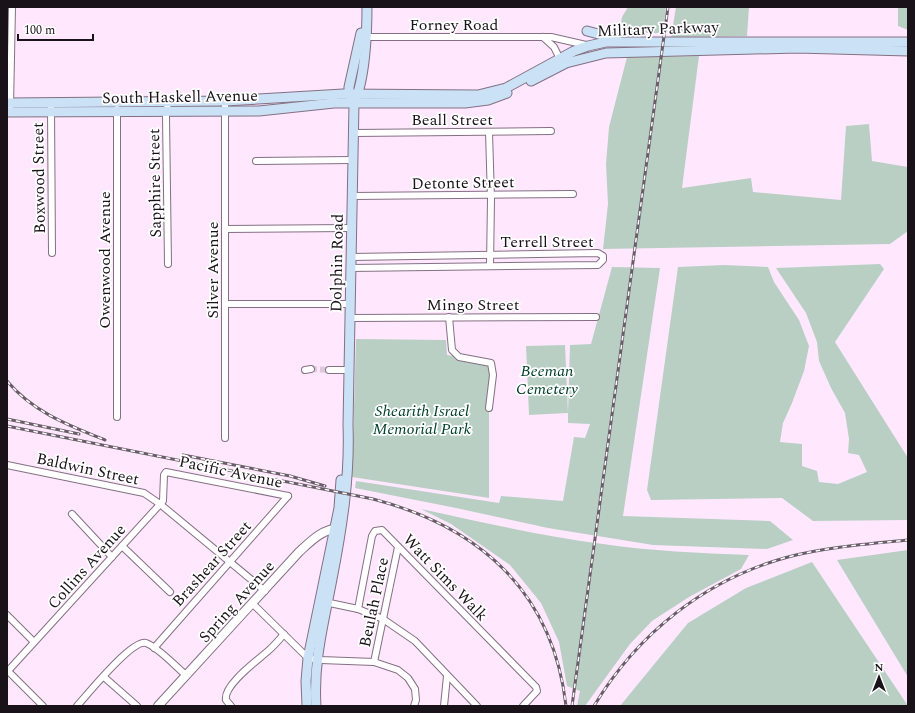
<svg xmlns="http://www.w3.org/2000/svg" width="915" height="713" font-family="Spectral,serif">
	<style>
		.green { fill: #b9cfc4 }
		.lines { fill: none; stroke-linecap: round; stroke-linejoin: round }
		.minor-tunnel { stroke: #ddc8dc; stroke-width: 6; stroke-dasharray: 6 3; stroke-linecap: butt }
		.minor-casing { stroke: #847083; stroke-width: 8 }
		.tertiary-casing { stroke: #847083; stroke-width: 10 }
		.secondary-casing { stroke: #847083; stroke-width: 11 }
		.minor { stroke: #fff; stroke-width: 6 }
		.tertiary { stroke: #fff; stroke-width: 8 }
		.secondary { stroke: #cbe1f5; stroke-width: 9 }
		.rail-casing { stroke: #6a5d69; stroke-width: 3 }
		.rail { stroke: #fff; stroke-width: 1.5; stroke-dasharray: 4.5; stroke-linecap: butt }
		.labels { text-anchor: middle; stroke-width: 3.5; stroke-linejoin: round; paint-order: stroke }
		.street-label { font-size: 16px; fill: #1a1219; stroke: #fff }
		.park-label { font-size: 16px; font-style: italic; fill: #00402a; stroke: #fff }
	</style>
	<rect width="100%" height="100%" fill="#ffe8fe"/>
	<g class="green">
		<path d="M628,7h38l-3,26h-44l3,-16z"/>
		<path d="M676,7h73l-2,29 -76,1z"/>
		<path d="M898,7h10v23l-10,-4z"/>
		<path d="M699,56l-17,132 69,-10 2,14 88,8 5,-74 23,-2 3,37 36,6v64l-18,13 -287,5 5,-45 -2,-40 3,-37 18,-70z"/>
		<path d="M880,264l4,5 -49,73 73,116v62l-95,1 -31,-23 -131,2 -4,-10 31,-223 46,-2 44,2 6,15 25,38 10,26 -5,25 -12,32 -9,20 -3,19 22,2v22l15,5 2,11 19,2 29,-12 -8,-17 -11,-2 1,-14 -4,-26 -14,-25 -12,-27 -2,-19 -11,-29 -30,-45z"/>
		<path d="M612,267l48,1 -37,248 147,5 23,19 -26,9 -114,-4 -105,-17 -92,-20 -101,-20 1,-7 143,22 2,-7 62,5 11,-64 11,1 5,-14 -22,-1v-10l-39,2 -3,-69 39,-1 3,68 2,-68 21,-1z"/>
		<path d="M356,339l90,1 1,15 42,6v137l-137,-21z"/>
		<path d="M421,509c60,13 121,27 182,35 48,7 97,9 146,11l-8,14 -52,28 -37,24 -22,23 -45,62h-8l3,-15 -13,-5 -8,-44 -18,-39 -31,-38 -59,-41z"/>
		<path d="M908,550v127l-71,-117z"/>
		<path d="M812,562l96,144h-288l68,-83 58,-35z"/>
	</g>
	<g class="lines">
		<path class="minor-tunnel" d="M311,369l18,1"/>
		<defs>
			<g id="minor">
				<path d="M366,37h185l35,8"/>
				<path d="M543,37l11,10 6,12"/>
				<path d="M225,101v337"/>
				<path d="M168,102l-2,14 2,148"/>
				<path d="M10,107l2,-100"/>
				<path d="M51,108l1,145"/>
				<path d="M117,109v308"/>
				<path d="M489,132l2,67 -1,67"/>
				<path d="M353,133l198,-2"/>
				<path d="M256,161l96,-1"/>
				<path d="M352,196l221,-2"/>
				<path d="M225,229l126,-1"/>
				<path d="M350,268l248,-3 5,-5v-4l-5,-3 -247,4"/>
				<path d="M225,304h125"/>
				<path d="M449,317l3,33 7,7 32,6 2,12 -4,33"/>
				<path d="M349,318l247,-1"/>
				<path d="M305,370l6,-1"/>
				<path d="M329,370h20"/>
				<path d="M7,465l137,28 16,11 105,87"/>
				<path d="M72,514l40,43"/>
				<path d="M122,546l48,46"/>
				<path d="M325,602l33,7 25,10 32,22 62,65"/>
				<path d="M253,604l55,54 13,2 53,2 24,8 10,8 7,11 1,11 -2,6"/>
				<path d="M358,609l14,-73 3,-5 7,-1 154,157 1,4 -14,15"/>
				<path d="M7,615l27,27"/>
				<path d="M154,648l134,-152"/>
				<path d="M374,662l24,-115"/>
				<path d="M8,671l35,35"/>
				<path d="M7,672l156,-171 1,-26 2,-3 122,24"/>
				<path d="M104,677l33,29"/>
				<path d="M77,706c10,-11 55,-67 69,-63 12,4 30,24 40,32"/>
				<path d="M231,706l-5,-6c-3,-15 32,-40 42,-49 6,-5 11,-11 16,-17"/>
				<path d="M444,706l3,-30"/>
			</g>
			<path id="tertiary" d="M158,706l141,-154c12,-11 23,-23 41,-24"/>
			<g id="secondary">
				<path d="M587,31l30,8"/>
				<path d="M531,81l35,-18 40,-10 191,-5 111,3"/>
				<path d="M351,98l-2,-4v-7l12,-54"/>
				<path d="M7,103l218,-2 118,-7 135,1 28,-7 68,-37 14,-5 18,-4h302"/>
				<path d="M7,112l252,-1 75,-8h131l23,-3 19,-7"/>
				<path d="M307,706l-1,-25 2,-23 31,-150 2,-28"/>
				<path d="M316,706c-3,-44 8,-84 16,-127 10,-51 18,-102 16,-154l6,-322c11,-23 13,-70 13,-96"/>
			</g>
		</defs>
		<use href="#minor" class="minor-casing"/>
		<use href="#tertiary" class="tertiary-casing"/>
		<use href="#secondary" class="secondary-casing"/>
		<use href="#minor" class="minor"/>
		<use href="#tertiary" class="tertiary"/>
		<use href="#secondary" class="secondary"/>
		<defs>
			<g id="rail">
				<path d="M7,381c26,31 61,44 98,59"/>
				<path d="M7,419l72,15"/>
				<path d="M7,426l366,73c107,28 180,93 193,207"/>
				<path d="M183,455l107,21 35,10"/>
				<path d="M572,706l96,-699"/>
				<path d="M594,706c44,-73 112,-127 194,-149 39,-10 80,-13 120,-17"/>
			</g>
		</defs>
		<use href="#rail" class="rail-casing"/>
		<use href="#rail" class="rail"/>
	</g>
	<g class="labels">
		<g class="street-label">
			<text x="454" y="30">Forney Road</text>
			<text transform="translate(658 28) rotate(-2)" y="6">Military Parkway</text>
			<text transform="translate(180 96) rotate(-1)" y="6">South Haskell Avenue</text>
			<text x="452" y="125">Beall Street</text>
			<text transform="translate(38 178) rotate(-91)" y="6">Boxwood Street</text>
			<text transform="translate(463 182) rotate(-1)" y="6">Detonte Street</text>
			<text transform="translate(154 183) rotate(-91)" y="6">Sapphire Street</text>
			<text x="547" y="247">Terrell Street</text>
			<text transform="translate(104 260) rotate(-90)" y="6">Owenwood Avenue</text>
			<text transform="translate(336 263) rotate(-89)" y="6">Dolphin Road</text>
			<text transform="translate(212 270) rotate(-90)" y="6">Silver Avenue</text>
			<text x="473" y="310">Mingo Street</text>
			<text transform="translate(88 468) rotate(12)" y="6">Baldwin Street</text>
			<text transform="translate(231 471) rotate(12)" y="6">Pacific Avenue</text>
			<text transform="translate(211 563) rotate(-48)" y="6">Brashear Street</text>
			<text transform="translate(86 566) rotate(-48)" y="6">Collins Avenue</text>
			<text transform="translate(446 577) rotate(46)" y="6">Watt Sims Walk</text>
			<text transform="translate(236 601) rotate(-48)" y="6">Spring Avenue</text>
			<text transform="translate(373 602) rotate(-78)" y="6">Beulah Place</text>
		</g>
		<g class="park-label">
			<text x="547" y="376">Beeman<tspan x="547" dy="18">Cemetery</tspan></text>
			<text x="422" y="416">Shearith Israel<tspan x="422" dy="18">Memorial Park</tspan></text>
		</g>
	</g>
	<rect width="915" height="713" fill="none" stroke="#1a1219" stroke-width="16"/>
	<g transform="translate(879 677)" stroke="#ffffff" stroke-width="3" paint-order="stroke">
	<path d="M0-3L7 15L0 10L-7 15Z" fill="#1a1219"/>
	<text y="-6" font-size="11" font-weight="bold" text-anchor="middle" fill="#1a1219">N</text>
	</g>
	<path d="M18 34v6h75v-6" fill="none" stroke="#1a1219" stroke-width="2"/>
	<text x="24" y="34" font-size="12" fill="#1a1219" stroke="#ffffff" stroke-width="3" paint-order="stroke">100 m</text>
</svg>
